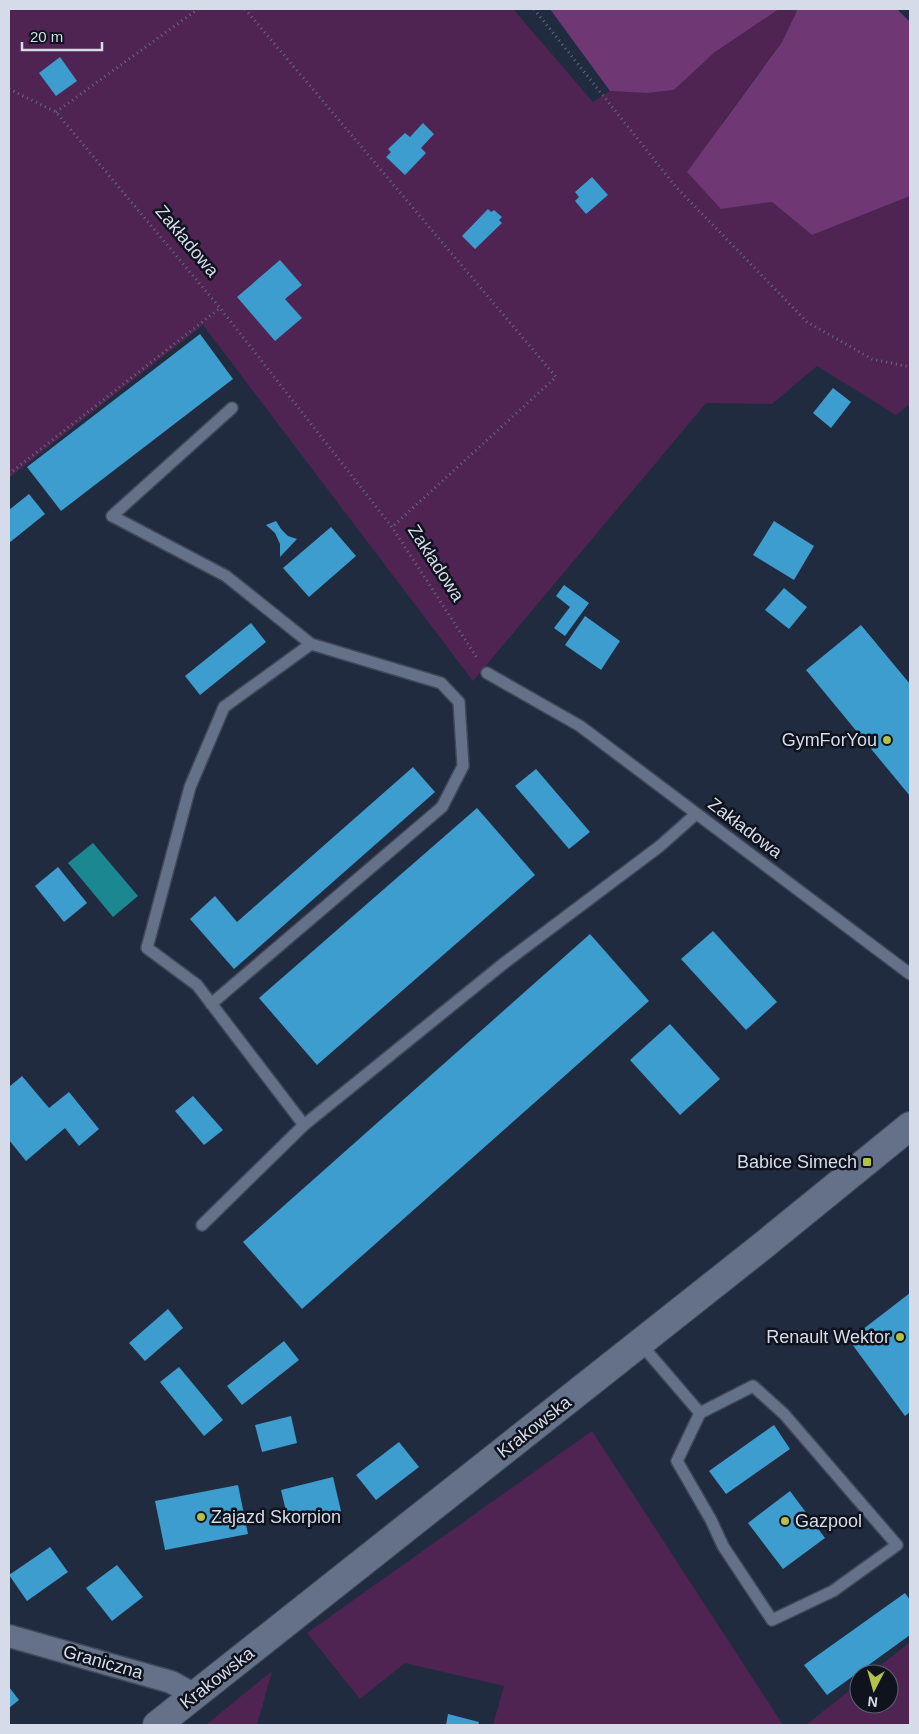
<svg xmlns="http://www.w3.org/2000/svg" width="919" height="1734" font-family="Helvetica,sans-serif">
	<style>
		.green { fill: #4f2452 }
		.forest { fill: #6f3773 }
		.water { fill: #1a8791 }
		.building { fill: #3d9dce }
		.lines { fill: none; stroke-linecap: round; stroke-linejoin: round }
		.lane-casing { stroke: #404758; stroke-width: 14 }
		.street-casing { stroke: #404758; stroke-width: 25 }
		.secondary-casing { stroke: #404758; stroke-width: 30 }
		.path { stroke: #646d7e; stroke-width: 3; stroke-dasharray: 1 4; stroke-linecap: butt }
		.lane { stroke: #657188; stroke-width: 11 }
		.street { stroke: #657188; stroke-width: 22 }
		.secondary { stroke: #657188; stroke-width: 28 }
		.poi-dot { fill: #b4c24a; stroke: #0f131d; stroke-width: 2 }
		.labels { text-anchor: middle; stroke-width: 5; stroke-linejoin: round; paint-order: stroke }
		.street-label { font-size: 18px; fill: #d5dbe9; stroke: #0f131d }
		.poi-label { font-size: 18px; fill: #d5dbe9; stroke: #0f131d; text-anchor: end }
	</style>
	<rect width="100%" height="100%" fill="#212b3f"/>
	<g class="green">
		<path d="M9,9h504l80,93 17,-11 37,2 27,-3 41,-38 64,-43h15l4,2 -16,31 -60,81 -1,86 51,-7 40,33 98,-39v208l-14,11 -79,-49 -45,38 -66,-1 -233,278 -270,-356 -194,153z"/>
		<path d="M592,1431l191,294h-290l11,-39 -99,-23 -45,36 -53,-66z"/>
		<path d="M910,1642v83h-104l53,-42v21h30v-30h-19z"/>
		<path d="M272,1671l-15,54h-51z"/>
	</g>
	<g class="forest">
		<path d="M550,9h229l-64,43 -41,38 -27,3 -37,-2z"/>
		<path d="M794,9h103l13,13v174l-98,39 -40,-33 -51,7 -34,-37 95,-130 15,-31z"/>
	</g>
	<path class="water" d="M93,843l45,53 -25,21 -45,-54z"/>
	<g class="building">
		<path d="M60,57l17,24 -21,15 -17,-23z"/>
		<path d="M423,123l11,11 -13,14 5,5 -21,22 -19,-18 5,-5 -3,-3 17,-16 5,4z"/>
		<path d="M592,177l16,18 -22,19 -11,-13 4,-4 -4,-5z"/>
		<path d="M488,209l3,3 3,-2 8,7 -3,3 3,3 -27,26 -13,-13z"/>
		<path d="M280,260l22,25 -17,14 17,19 -27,23 -38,-44z"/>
		<path d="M200,334l33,45 -172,132 -34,-44z"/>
		<path d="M833,388l18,14 -20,26 -18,-15z"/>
		<path d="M29,494l16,20 -36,29v-33z"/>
		<path d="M276,521l5,8 7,7 9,3 -17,18v-13l-5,-11 -9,-8z"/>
		<path d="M774,521l40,25 -20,34 -41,-25z"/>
		<path d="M331,527l25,29 -47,41 -26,-29z"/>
		<path d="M564,585l25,18 -24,33 -11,-8 16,-21 -14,-11z"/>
		<path d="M784,588l23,19 -18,22 -24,-19z"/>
		<path d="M585,616l35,25 -19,29 -36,-25z"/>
		<path d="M251,623l15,19 -66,53 -15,-19z"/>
		<path d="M861,625l49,59v112l-104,-126z"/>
		<path d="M413,767l22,25 -201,177 -44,-50 25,-23 22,26z"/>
		<path d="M536,769l54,63 -21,17 -54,-63z"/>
		<path d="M477,808l58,67 -218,190 -58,-67z"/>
		<path d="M58,867l29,36 -23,19 -29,-36z"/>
		<path d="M713,931l64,71 -31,28 -65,-71z"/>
		<path d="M590,934l59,67 -347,308 -59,-67z"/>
		<path d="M670,1024l50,55 -40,36 -50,-55z"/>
		<path d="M22,1076l27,32 20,-16 30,37 -20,17 -14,-18 -39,33 -17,-21v-53z"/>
		<path d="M193,1096l30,34 -19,15 -29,-34z"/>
		<path d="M910,1293v119l-5,4 -56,-76z"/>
		<path d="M168,1309l15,19 -38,33 -16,-18z"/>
		<path d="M284,1341l15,19 -57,45 -15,-19z"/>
		<path d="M179,1367l44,53 -19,16 -44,-54z"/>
		<path d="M291,1416l6,27 -35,9 -7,-27z"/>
		<path d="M774,1425l16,24 -64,45 -17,-23z"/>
		<path d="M399,1442l20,25 -43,33 -20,-25z"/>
		<path d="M333,1477l8,34 -52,13 -8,-34z"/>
		<path d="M238,1485l10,49 -83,16 -10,-49z"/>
		<path d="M790,1491l35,47 -42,31 -35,-46z"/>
		<path d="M50,1547l18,25 -41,29 -18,-26z"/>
		<path d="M117,1565l26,32 -31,24 -26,-33z"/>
		<path d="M905,1593l5,7v35l-83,60 -23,-30z"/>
		<path d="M9,1687l10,13 -10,8z"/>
		<path d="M448,1714l31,8 -1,3h-32z"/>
	</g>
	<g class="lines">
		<defs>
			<g id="lane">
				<path d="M232,408l-120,108 114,60 85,68"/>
				<path d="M487,673l93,53 330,248"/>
				<path d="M211,1004l231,-197 21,-41 -4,-64 -18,-19 -130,-39 -87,63 -34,80 -43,161 50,37 107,140"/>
				<path d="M202,1225l102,-100 199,-161 157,-118 36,-32"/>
				<path d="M640,1343l60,70 53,-27 31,28 113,131 -64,46 -61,29 -49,-74 -12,-26 -34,-59 23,-48"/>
			</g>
			<path id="street" d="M9,1636l162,46 24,13"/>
			<path id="secondary" d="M157,1725l603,-477 150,-122"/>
		</defs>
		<use href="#lane" class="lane-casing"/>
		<use href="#street" class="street-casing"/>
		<use href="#secondary" class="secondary-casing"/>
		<g class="path">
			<path d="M245,9l311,368 -164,150"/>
			<path d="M534,9l142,178 131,135 65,37 38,8"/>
			<path d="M9,89l47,23 164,196 172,219 85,131"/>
			<path d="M56,112l142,-103"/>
			<path d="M9,474l211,-166"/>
		</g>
		<use href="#lane" class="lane"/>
		<use href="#street" class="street"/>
		<use href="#secondary" class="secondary"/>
	</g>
	<g class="poi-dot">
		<circle cx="887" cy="740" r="5"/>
		<rect x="862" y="1157" width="10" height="10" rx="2.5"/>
		<circle cx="900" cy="1337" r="5"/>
		<circle cx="201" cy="1517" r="5"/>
		<circle cx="785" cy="1521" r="5"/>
	</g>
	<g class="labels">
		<g class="street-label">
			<text transform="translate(187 241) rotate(50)" y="6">Zakładowa</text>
			<text transform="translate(436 563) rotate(57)" y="6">Zakładowa</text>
			<text transform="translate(745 828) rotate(37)" y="6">Zakładowa</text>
			<text transform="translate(534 1427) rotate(-38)" y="6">Krakowska</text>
			<text transform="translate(103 1662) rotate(16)" y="6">Graniczna</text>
			<text transform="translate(217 1678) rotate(-38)" y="6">Krakowska</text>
		</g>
		<g class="poi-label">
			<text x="877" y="746">GymForYou</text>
			<text x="857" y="1168">Babice Simech</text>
			<text x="890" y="1343">Renault Wektor</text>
			<text x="211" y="1523" text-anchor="start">Zajazd Skorpion</text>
			<text x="795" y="1527" text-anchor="start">Gazpool</text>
		</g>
	</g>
	<rect width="919" height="1734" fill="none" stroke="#d5dbe9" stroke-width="20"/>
	<g transform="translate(874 1689) rotate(186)"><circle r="24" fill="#0f131d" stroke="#5e636f"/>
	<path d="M0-4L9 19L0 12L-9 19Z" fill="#b4c24a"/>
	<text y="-8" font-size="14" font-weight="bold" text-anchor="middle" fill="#d5dbe9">N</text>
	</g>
	<path d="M22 42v8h80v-8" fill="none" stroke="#d5dbe9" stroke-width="2.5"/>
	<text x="30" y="42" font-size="15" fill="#d5dbe9" stroke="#0f131d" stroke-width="4" paint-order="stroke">20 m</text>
</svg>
